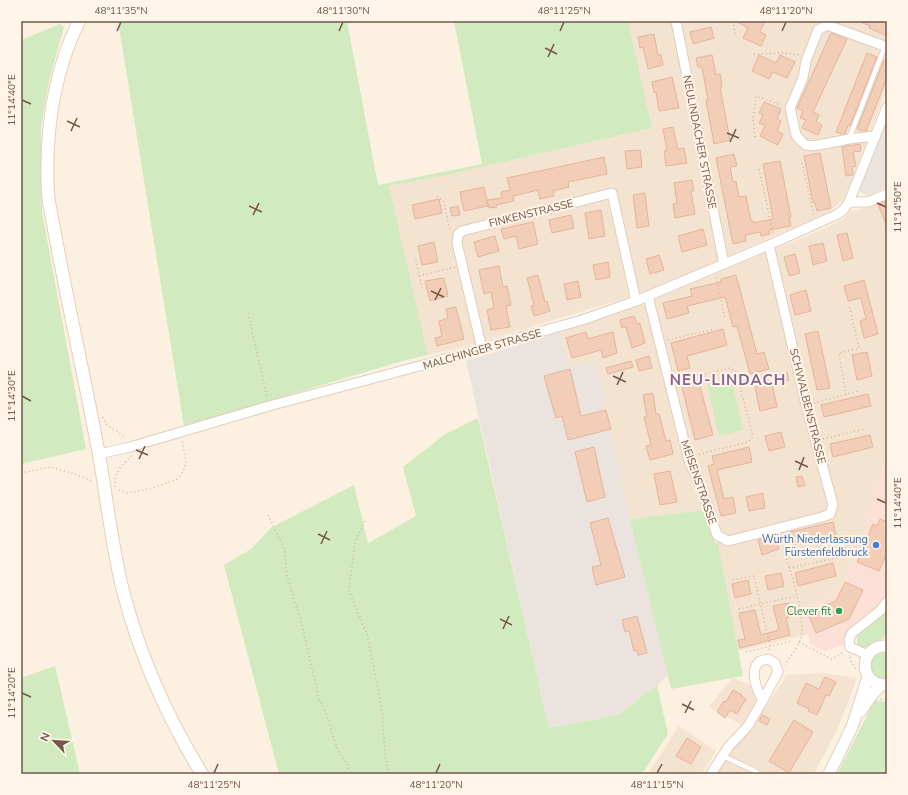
<svg xmlns="http://www.w3.org/2000/svg" width="908" height="795" font-family="'Nunito Sans',sans-serif">
	<style>
		.residential { fill: #f4e3d0 }
		.commercial { fill: #fde0d5 }
		.industrial { fill: #ebe3dd }
		.green { fill: #d2eac0 }
		.building { fill: #f2ceb8; stroke: #e5b499 }
		.lines { fill: none; stroke-linecap: round; stroke-linejoin: round }
		.service-casing { stroke: #e1cdbd; stroke-width: 6 }
		.minor-casing { stroke: #e1cdbd; stroke-width: 11 }
		.tertiary-casing { stroke: #e1cdbd; stroke-width: 13 }
		.secondary-casing { stroke: #e6cebb; stroke-width: 14 }
		.path { stroke: #d7b19c; stroke-width: 1.5; stroke-dasharray: 1 3; stroke-linecap: butt }
		.service { stroke: #fff; stroke-width: 4.5 }
		.minor { stroke: #fff; stroke-width: 9 }
		.tertiary { stroke: #fff; stroke-width: 11 }
		.secondary { stroke: #fff; stroke-width: 12 }
		.ticks { fill: none; stroke: #745748; stroke-width: 1.5 }
		.shop-dot { fill: #3f7fe0; stroke: #fff5e8; stroke-width: 1.5 }
		.leisure-dot { fill: #2e9e5b; stroke: #fff5e8; stroke-width: 1.5 }
		.labels { text-anchor: middle; stroke-width: 4; stroke-linejoin: round; paint-order: stroke }
		.street-label { font-size: 11px; fill: #745748; stroke: #fff5e8 }
		.shop-label { font-size: 11px; fill: #366cbe; stroke: #fff5e8; text-anchor: end }
		.leisure-label { font-size: 11px; fill: #27864d; stroke: #fff5e8; text-anchor: end }
		.district-label { font-size: 15px; font-weight: bold; letter-spacing: 1px; fill: #856397; stroke: #fff5e8 }
		.neatline { fill: none; stroke: #745748; stroke-width: 1.5 }
		.ticks-label { font-size: 10px; text-anchor: middle; fill: #745748 }
	</style>
	<rect width="100%" height="100%" fill="#fcf1e1"/>
	<g class="residential">
		<path d="M628,21h259v68l-42,109 -16,14 -183,80 -164,50 -54,13 -39,-169 58,-11 205,-47z"/>
		<path d="M887,197v255l-17,64 -23,62 -15,19 -28,12 5,25 -71,17 -20,-109 -10,-32 -78,9 -34,-158 -27,5 -9,-34 88,-30 182,-76 13,-7 7,-8 16,-3z"/>
		<path d="M823,673l34,5 -19,50 -24,46h-99l17,-25 21,-23 34,-51z"/>
		<path d="M732,678l22,8 2,18 -14,21 -33,-18z"/>
		<path d="M679,726l37,25 -14,23h-54z"/>
	</g>
	<path class="commercial" d="M887,452v154l-44,39 -18,6 -15,-7 -6,-35 28,-12 15,-19 23,-62z"/>
	<g class="industrial">
		<path d="M887,121v66l-13,6 -4,4 -12,-6z"/>
		<path d="M560,332l9,34 27,-5 34,158 38,156 -11,10 -39,30 -69,13 -83,-367z"/>
	</g>
	<g class="green">
		<path d="M118,21h229l31,164 104,-21 -28,-143h174l24,107 -205,47 -58,11 39,169 -22,5 -222,66z"/>
		<path d="M60,24l4,3 -15,54 -8,46 1,85 44,237 -65,15v-424z"/>
		<path d="M731,378l12,52 -24,6 -12,-52z"/>
		<path d="M478,418l71,310 69,-13 39,-30 11,49 -26,40h-363l-55,-209 27,-16 21,-22 82,-42 14,58 48,-27 -13,-49 41,-32z"/>
		<path d="M705,510l10,33 3,-1 25,134 -72,13 -41,-170z"/>
		<path d="M887,606v27c-6,9 -20,19 -30,12v-9l2,-6z"/>
		<path d="M887,651v29l-8,-1 -8,-5 -1,-14 6,-8z"/>
		<path d="M55,666l25,108h-59v-96z"/>
		<path d="M875,700l12,2v72h-50z"/>
	</g>
	<g class="building">
		<path d="M735,21h30l-5,11 6,3 -5,11 -18,-8 5,-10z"/>
		<path d="M858,21h29v15l-18,-8 1,-2z"/>
		<path d="M711,27l3,11 -21,6 -3,-12z"/>
		<path d="M831,33l16,6 -34,73 6,3 -3,7 6,3 -4,10 -16,-7 4,-8 -6,-2 3,-7 -6,-3z"/>
		<path d="M654,34l4,21h3l2,10 -15,4 -5,-22 -3,1 -2,-11z"/>
		<path d="M867,53l10,4 -27,69 -2,-1 -3,9h-3l-6,-2z"/>
		<path d="M712,55l4,20 4,-1 2,13h-2l10,53 -16,4 -8,-44h2l-6,-33h-4l-2,-9z"/>
		<path d="M759,55l17,8 4,-8 15,7 -8,16 -14,-6 -4,7 -17,-8z"/>
		<path d="M884,60l3,1v17l-21,53h-3l-6,-2z"/>
		<path d="M672,77l7,31 -20,3 -3,-19 -2,1 -2,-11z"/>
		<path d="M764,102l17,7 -4,10 4,2 -4,10 6,3 -5,11 -18,-9 5,-10 -6,-3 4,-8 -4,-2z"/>
		<path d="M673,127l5,22 6,-1 3,15 -21,3 -2,-15h3l-4,-22z"/>
		<path d="M860,144l1,7 -8,1 3,14 -4,1 1,8 -7,1 -4,-29z"/>
		<path d="M640,150l2,17 -15,2 -2,-18z"/>
		<path d="M820,153l11,55 -14,3 -2,-8h-2l-9,-47z"/>
		<path d="M734,154l3,12 -7,1 3,15 3,-1 3,16 7,-1 5,25h2v2l20,-4 -10,-55 17,-3 11,56h-2l2,9 -22,4 1,4 -9,2 -1,-4 -15,3 1,6 -13,3 -17,-86z"/>
		<path d="M604,157l3,17 -39,8 1,5 -16,4 1,5 -14,3 -2,-9 -25,6 1,5 -18,4 1,2 -8,1 -2,-8 15,-2 -1,-6 9,-2 -3,-12z"/>
		<path d="M692,180l2,11h-3l4,23 -20,4 -2,-14 4,-1 -3,-20z"/>
		<path d="M484,187l4,19 -24,5 -4,-19z"/>
		<path d="M645,193l4,33 -12,2 -4,-33z"/>
		<path d="M439,199l3,14 -27,6 -3,-14z"/>
		<path d="M887,201v26l-9,-23z"/>
		<path d="M458,206l2,9 -8,1 -2,-8z"/>
		<path d="M601,210l4,26 -16,3 -4,-26z"/>
		<path d="M571,215l3,13 -22,5 -3,-13z"/>
		<path d="M533,222l5,22 -19,5 -3,-13 -12,3 -3,-10z"/>
		<path d="M703,229l4,16 -25,7 -4,-16z"/>
		<path d="M847,233l6,25 -10,3 -6,-26z"/>
		<path d="M495,236l4,15 -21,6 -4,-15z"/>
		<path d="M434,242l4,20 -16,3 -4,-19z"/>
		<path d="M823,243l4,18 -14,4 -4,-19z"/>
		<path d="M795,254l5,19 -11,3 -5,-19z"/>
		<path d="M659,255l5,15 -14,4 -4,-15z"/>
		<path d="M608,262l2,15 -14,3 -3,-15z"/>
		<path d="M499,266l4,21 4,-1 4,19 -5,1 4,21 -19,3 -4,-20 7,-2 -3,-16 -7,2 -5,-24z"/>
		<path d="M538,275l7,27 2,-1 3,10 -16,5 -3,-10 3,-1 -7,-27z"/>
		<path d="M736,275l21,79 7,-2 5,17 -19,5 -13,-48 -4,1 -8,-30 -38,9 2,7 -22,6 -4,-16 29,-7 -2,-7 31,-7v-3z"/>
		<path d="M444,278l4,18 -18,5 -5,-20z"/>
		<path d="M864,280l14,54 -14,4 -4,-17 6,-2 -5,-21 -13,3 -4,-15z"/>
		<path d="M578,281l3,16 -14,3 -3,-16z"/>
		<path d="M806,290l5,21 -16,4 -5,-20z"/>
		<path d="M456,307l8,32 -27,7 -2,-8 7,-2 -3,-15 9,-3 -2,-9z"/>
		<path d="M634,316l3,8 3,-1 5,20 -13,5 -6,-21 -4,1 -2,-8z"/>
		<path d="M723,329l4,16 -40,11 3,12 -12,3 -7,-28z"/>
		<path d="M818,331l12,57 -13,2 -12,-56z"/>
		<path d="M586,332l2,7 25,-7 4,21 -14,5 -2,-8 -29,8 -6,-20z"/>
		<path d="M867,352l5,24 -15,4 -5,-25z"/>
		<path d="M649,356l3,12 -13,3 -3,-11z"/>
		<path d="M631,361l2,6 -25,7 -2,-6z"/>
		<path d="M570,369l11,47 25,-6 5,19 -43,11 -6,-24 -6,2 -12,-42z"/>
		<path d="M787,372l2,8 -7,2 -2,-8z"/>
		<path d="M699,383l14,52 -18,5 -13,-53z"/>
		<path d="M772,383l5,24 -17,4 -5,-24z"/>
		<path d="M653,393l3,21h3l7,27 4,-1 3,14 -23,6 -4,-14 5,-1 -7,-28h3l-4,-22z"/>
		<path d="M868,394l3,12 -47,11 -3,-12z"/>
		<path d="M781,432l4,15 -16,4 -4,-15z"/>
		<path d="M870,435l3,12 -40,10 -3,-13z"/>
		<path d="M594,447l11,50 -18,5 -12,-50z"/>
		<path d="M749,447l3,15 -35,8 7,29 9,-2 3,16 -15,3 -13,-50 6,-2 -2,-8z"/>
		<path d="M670,471l7,31 -17,3 -6,-31z"/>
		<path d="M802,476l3,9 -7,2 -2,-10z"/>
		<path d="M763,493l2,15 -16,3 -3,-14z"/>
		<path d="M608,518l17,59 -29,8 -4,-18 9,-2 -11,-42z"/>
		<path d="M880,519l7,3v31l-8,18 -22,-9 16,-38 4,2z"/>
		<path d="M833,522l3,13 -43,10 -3,-13z"/>
		<path d="M775,535l4,14 -17,6 -4,-15z"/>
		<path d="M833,563l3,13 -38,10 -3,-13z"/>
		<path d="M781,573l3,13 -16,4 -3,-14z"/>
		<path d="M748,580l3,14 -16,4 -3,-14z"/>
		<path d="M845,582l18,8 -14,29 -33,14 -8,-20 28,-12z"/>
		<path d="M789,603l3,13 -6,2 4,17 -50,13 -2,-8 7,-1 -6,-26 16,-3 6,25 18,-5 -6,-24z"/>
		<path d="M637,616l10,37 -9,2 -1,-5 -3,1 -5,-20 -4,1 -3,-12z"/>
		<path d="M825,677l11,5 -7,14 -3,-1 -9,20 -9,-4 1,-2 -12,-6 9,-20 13,6z"/>
		<path d="M733,690l9,5 -1,1 5,3 -9,15 -7,-4 -5,8 -8,-6 7,-11 2,1z"/>
		<path d="M762,715l8,4 -3,6 -8,-4z"/>
		<path d="M794,720l19,12 -24,41 -20,-12z"/>
		<path d="M687,738l14,9 -10,17 -15,-8z"/>
	</g>
	<g class="lines">
		<defs>
			<g id="service">
				<path d="M849,139l36,-93"/>
				<path d="M723,756l34,16 1,2"/>
			</g>
			<g id="minor">
				<path d="M676,21l48,243"/>
				<path d="M875,136l-26,3 -36,7 -7,-1 -4,-3 -6,-7 -6,-27 13,-30 3,-17 12,-31 9,-5 60,22"/>
				<path d="M849,202h19l19,-8"/>
				<path d="M648,296l41,165 14,31 14,43 11,6 94,-24 8,-3 3,-9 -27,-100 -37,-160"/>
				<path d="M482,349l-25,-106 1,-8 4,-4 150,-38 24,108"/>
				<path d="M99,454l31,-7 139,-41 158,-42 155,-44 54,-19 133,-56 69,-31 6,-5 5,-7 38,-95"/>
				<path d="M868,655l-18,-8 -1,-7 3,-7 29,-23 6,-8"/>
				<path d="M768,659l7,4 3,9 -15,28c-6,-9 -14,-29 -4,-38 2,-2 6,-2 9,-3z"/>
				<path d="M711,774l18,-28 19,-20 15,-26"/>
			</g>
			<g id="tertiary">
				<path d="M887,646c-28,-2 -30,40 0,39"/>
				<path d="M861,711l10,-15 10,-11"/>
				<path d="M829,774l23,-47 16,-50"/>
			</g>
			<path id="secondary" d="M79,21c-26,53 -34,113 -31,172 1,12 4,24 6,36 14,76 31,150 45,226 8,45 13,92 24,136 17,65 44,126 79,183"/>
		</defs>
		<use href="#service" class="service-casing"/>
		<use href="#minor" class="minor-casing"/>
		<use href="#tertiary" class="tertiary-casing"/>
		<use href="#secondary" class="secondary-casing"/>
		<g class="path">
			<path d="M733,21l3,15"/>
			<path d="M754,54l32,-1 14,2"/>
			<path d="M755,137l-2,-18 3,-23 25,9"/>
			<path d="M802,163l12,53"/>
			<path d="M759,169l14,64"/>
			<path d="M437,196l7,6 5,26 2,1"/>
			<path d="M416,260l6,28"/>
			<path d="M419,276l36,-9"/>
			<path d="M716,277l9,41"/>
			<path d="M248,313l19,84"/>
			<path d="M668,340l47,-11"/>
			<path d="M678,380l52,-12 6,4 17,64 -5,6 -52,13"/>
			<path d="M846,395l-7,-42 20,-5 -10,-43"/>
			<path d="M814,403l44,-12"/>
			<path d="M103,417l4,8 19,13"/>
			<path d="M823,439l41,-10"/>
			<path d="M21,473l30,-6 23,7 18,7"/>
			<path d="M115,487v-9l4,-9 13,-14"/>
			<path d="M119,490l8,3 7,-1 22,-5 21,-8 6,-7 3,-9 -4,-23"/>
			<path d="M268,515l16,33 3,28 14,45 18,78 10,21 3,13 6,18 10,14 1,9"/>
			<path d="M365,521l-10,21 -6,49 18,43 15,75 3,45 3,16 -3,4"/>
			<path d="M780,536c6,23 27,81 21,102 -3,9 -11,19 -16,27"/>
			<path d="M789,568l47,-10"/>
			<path d="M733,580l21,-4 16,70 -1,5"/>
			<path d="M739,609l57,-13"/>
			<path d="M799,642l32,17 5,-2 7,-5"/>
			<path d="M746,652l46,-11"/>
			<path d="M850,657l1,4 5,8"/>
			<path d="M881,699l6,1"/>
		</g>
		<use href="#service" class="service"/>
		<use href="#minor" class="minor"/>
		<use href="#tertiary" class="tertiary"/>
		<use href="#secondary" class="secondary"/>
	</g>
	<path class="ticks" d="M117,31l4,-9M339,31l4,-9M560,31l4,-9M782,31l4,-9M545,48l12,6M548,57l6,-13M22,100l9,4M67,121l13,6M71,131l6,-13M727,133l12,5M730,142l6,-13M877,203l9,4M249,206l13,6M253,215l6,-12M431,291l13,6M435,300l6,-12M613,376l13,6M617,385l6,-13M22,396l9,5M136,450l12,5M139,459l6,-13M795,461l13,6M799,470l5,-13M877,499l9,4M318,534l12,6M321,544l6,-13M500,619l12,6M503,629l6,-13M22,693l9,4M682,704l12,6M685,713l6,-12M214,773l4,-9M436,773l4,-9M657,773l5,-9"/>
	<circle class="shop-dot" cx="876" cy="545" r="4"/>
	<circle class="leisure-dot" cx="839" cy="611" r="4"/>
	<g class="labels">
		<g class="street-label">
			<text transform="translate(700 142) rotate(79)" y="4">NEULINDACHER STRASSE</text>
			<text transform="translate(531 213) rotate(-14)" y="4">FINKENSTRASSE</text>
			<text transform="translate(482 349) rotate(-16)" y="4">MALCHINGER STRASSE</text>
			<text transform="translate(808 406) rotate(76)" y="4">SCHWALBENSTRASSE</text>
			<text transform="translate(699 482) rotate(71)" y="4">MEISENSTRASSE</text>
		</g>
		<g class="shop-label">
			<text x="868" y="543">Würth Niederlassung<tspan x="868" dy="13">Fürstenfeldbruck</tspan></text>
		</g>
		<g class="leisure-label">
			<text x="831" y="615">Clever fit</text>
		</g>
		<g class="district-label">
			<text x="728" y="385">NEU-LINDACH</text>
		</g>
	</g>
	<rect width="908" height="795" fill="none" stroke="#fff5e8" stroke-width="44"/>
	<g transform="translate(54 741) rotate(295)" stroke="#fff5e8" stroke-width="3" paint-order="stroke">
	<path d="M0-3L7 15L0 10L-7 15Z" fill="#745748"/>
	<text y="-6" font-size="11" font-weight="bold" text-anchor="middle" fill="#745748">N</text>
	</g>
	<rect x="22" y="22" width="864" height="751" class="neatline"/>
	<g class="ticks-label">
		<text x="121" y="14">48°11'35"N</text>
		<text x="343" y="14">48°11'30"N</text>
		<text x="564" y="14">48°11'25"N</text>
		<text x="786" y="14">48°11'20"N</text>
		<text transform="translate(11 100) rotate(-90)" y="4">11°14'40"E</text>
		<text transform="translate(897 207) rotate(-90)" y="4">11°14'50"E</text>
		<text transform="translate(11 396) rotate(-90)" y="4">11°14'30"E</text>
		<text transform="translate(897 503) rotate(-90)" y="4">11°14'40"E</text>
		<text transform="translate(11 693) rotate(-90)" y="4">11°14'20"E</text>
		<text x="214" y="788">48°11'25"N</text>
		<text x="436" y="788">48°11'20"N</text>
		<text x="657" y="788">48°11'15"N</text>
	</g>
</svg>
